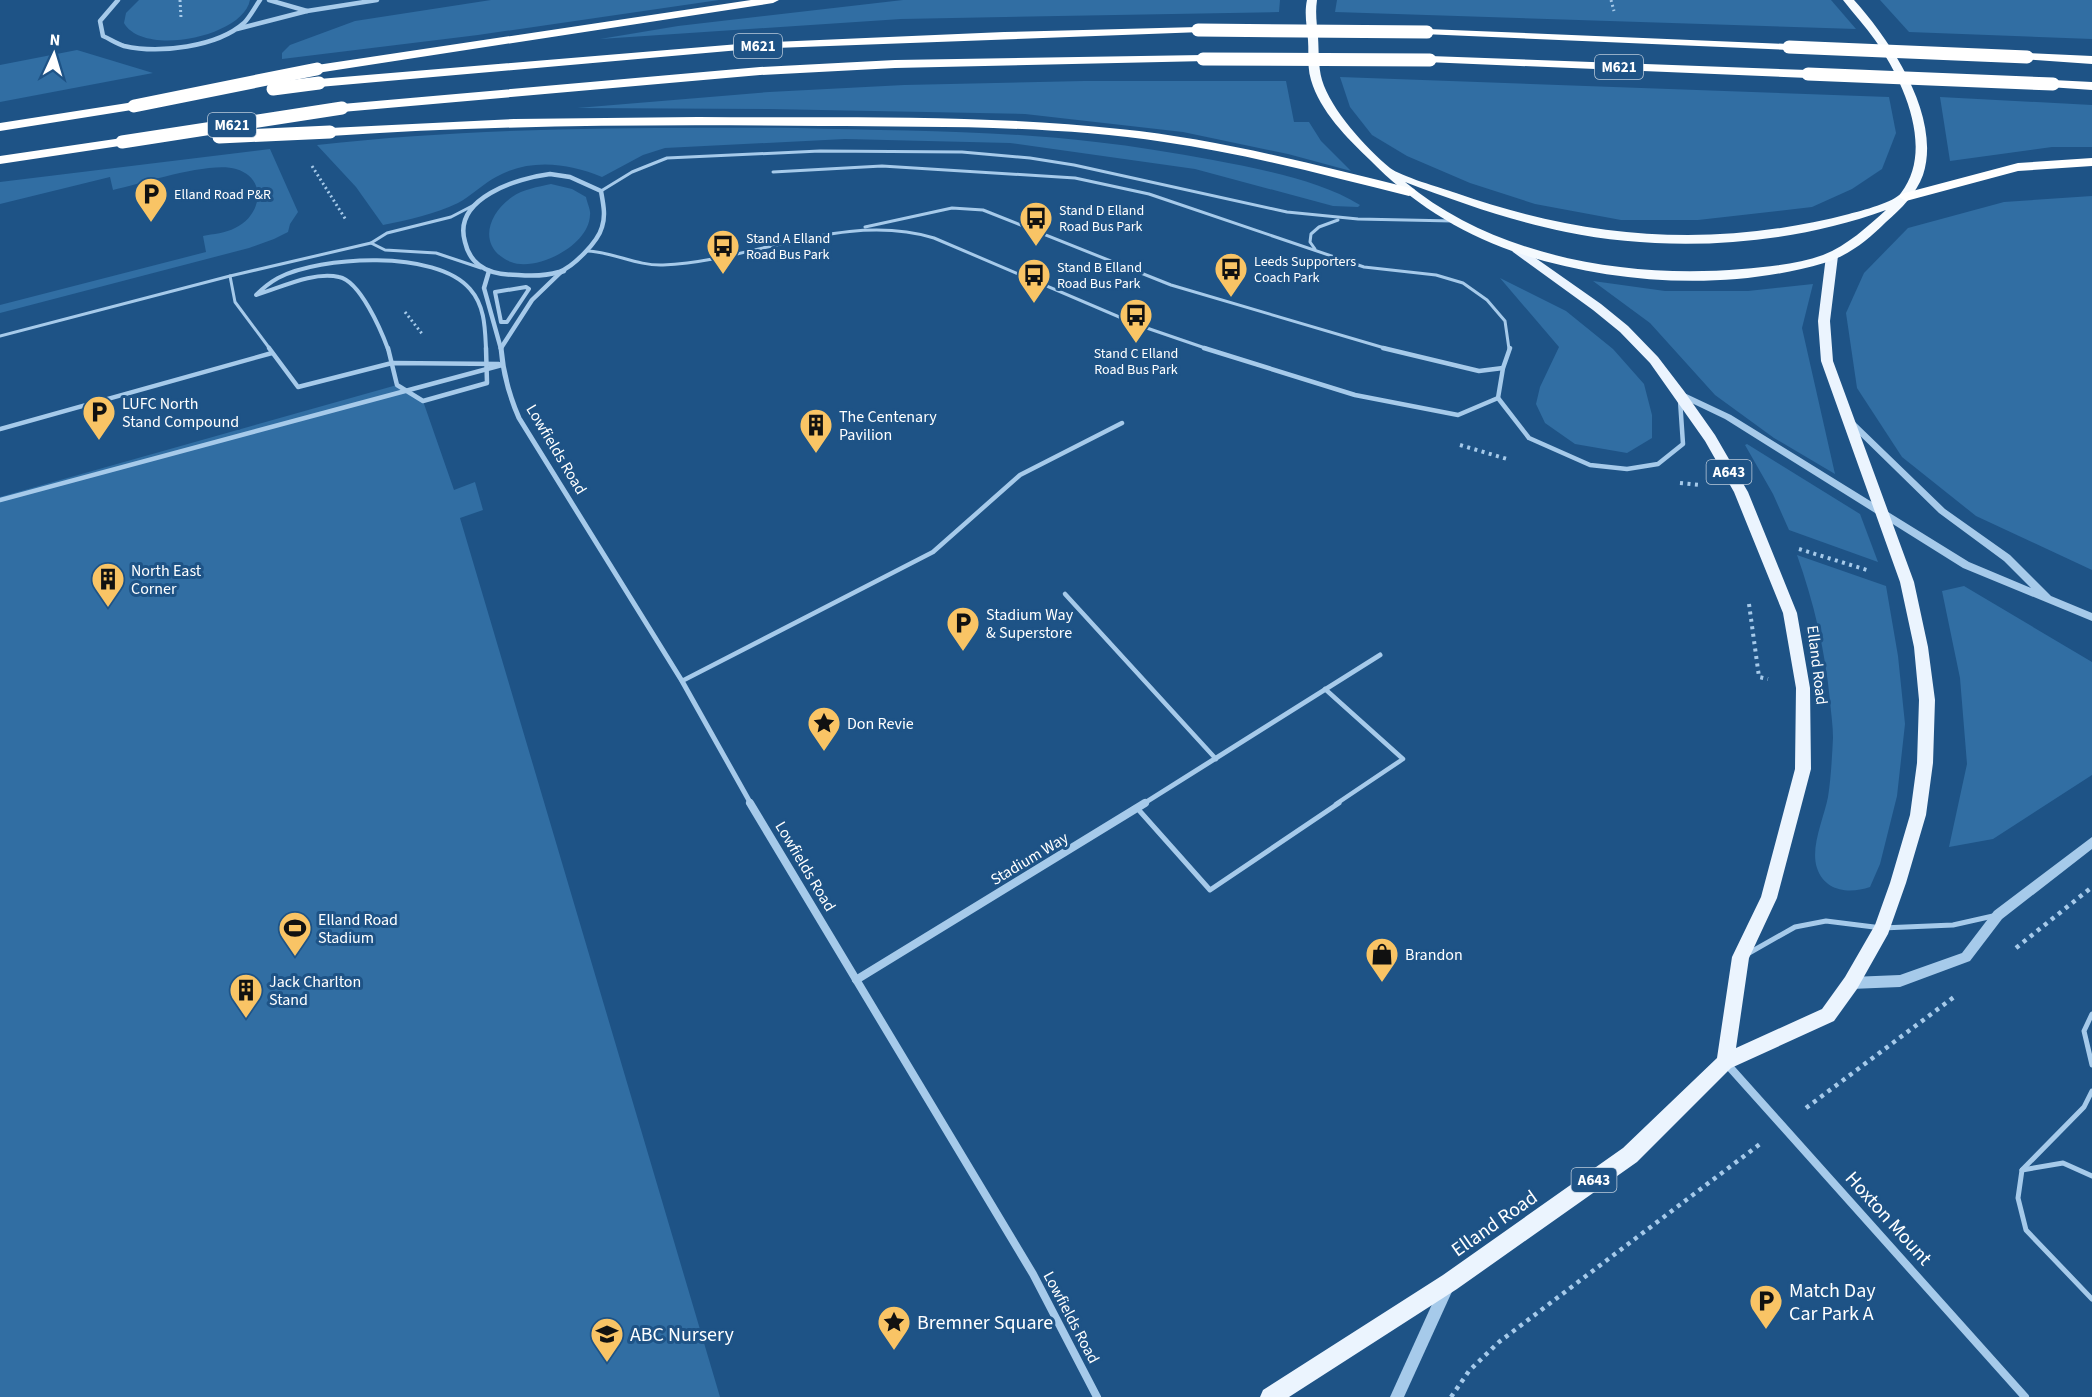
<svg xmlns="http://www.w3.org/2000/svg" width="2092" height="1397" font-family="'Source Sans 3',sans-serif">
	<style>
		.green { fill: #316ea3 }
		.lines { fill: none; stroke-linecap: round; stroke-linejoin: round }
		.path-far2 { stroke: #a6caea; stroke-width: 3; stroke-dasharray: 2 3; stroke-linecap: butt }
		.path-far1 { stroke: #a6caea; stroke-width: 4; stroke-dasharray: 3 4.5; stroke-linecap: butt }
		.path { stroke: #a6caea; stroke-width: 4.5; stroke-dasharray: 4 5; stroke-linecap: butt }
		.service-far2 { stroke: #a6caea; stroke-width: 3 }
		.service-far1 { stroke: #a6caea; stroke-width: 4.5 }
		.service { stroke: #a6caea; stroke-width: 5 }
		.pedestrian-far1 { stroke: #a6caea; stroke-width: 4 }
		.pedestrian { stroke: #a6caea; stroke-width: 4.5 }
		.minor-far2 { stroke: #a6caea; stroke-width: 4.5 }
		.minor-far1 { stroke: #a6caea; stroke-width: 5 }
		.minor { stroke: #a6caea; stroke-width: 8 }
		.tertiary { fill: #a6caea; fill-rule: evenodd }
		.primary { fill: #ebf4fe; fill-rule: evenodd }
		.trunk { fill: #f5fafe; fill-rule: evenodd }
		.motorway { fill: #fff; fill-rule: evenodd }
		.motorway-bridge { stroke: #fff; stroke-width: 13 }
		.labels { text-anchor: middle; stroke-width: 6; stroke-linejoin: round; paint-order: stroke }
		.far-poi-label { font-size: 14px; fill: #fff; stroke: #1e5386; text-anchor: start }
		.shield { fill: #1e5386; stroke: #bccbdb; stroke-width: 1.5 }
		.shield-label { font-size: 15px; font-weight: bold; fill: #fff }
		.poi-label { font-size: 16px; fill: #fff; stroke: #1e5386; text-anchor: start }
		.street-label { font-size: 16px; fill: #fff; stroke: #1e5386 }
		.near-street-label { font-size: 20px; fill: #fff; stroke: #1e5386 }
		.near-poi-label { font-size: 20px; fill: #fff; stroke: #1e5386; text-anchor: start }
	</style>
	<rect width="100%" height="100%" fill="#1e5386"/>
	<g class="green">
		<path d="M139,0h111c-7,37 -107,57 -126,23l2,-10z"/>
		<path d="M491,0h228l-241,35 -196,24v-6l8,-8 65,-24z"/>
		<path d="M903,0h377l-1,12 -378,7 -301,20 78,-13z"/>
		<path d="M1337,0h494l25,29 -521,-17z"/>
		<path d="M1880,0h212v39l-183,-7z"/>
		<path d="M77,50l76,23 -153,29v-37z"/>
		<path d="M1340,77l549,20 7,36 -14,36 -30,20 -40,18 -114,13h-77l-86,-16 -65,-21 -63,-27 -35,-21 -22,-28z"/>
		<path d="M1084,81h202l8,41h15l12,19 30,30 -63,-17 -105,-22 -158,-18 -257,-5 -191,-1 192,-16 135,-7z"/>
		<path d="M1940,97l152,8v42h-40l-102,14z"/>
		<path d="M797,128c99,3 200,2 299,14 39,4 78,11 117,18 47,9 107,20 147,45l-2,2 -25,-1 -138,-37 -185,-26 -165,-4 -180,9 -22,7 -41,22c-34,-14 -72,-19 -106,0 -13,7 -25,19 -38,26 -24,11 -49,17 -75,22l-27,-38 -39,-42c159,-18 320,-18 480,-17z"/>
		<path d="M270,149l28,63 -8,12 -2,8 -14,7 -25,9 -249,65v-8l206,-53 -3,-16c10,-2 23,-3 32,-8 26,-12 34,-49 1,-59 -27,-8 -95,15 -123,21l-3,-13 -110,27v-22z"/>
		<path d="M551,184l21,5 14,8c1,6 5,13 4,18 -1,31 -54,57 -79,47 -34,-14 -24,-48 1,-65 11,-8 26,-10 39,-13z"/>
		<path d="M2092,196v374l-116,-54 -74,-59 -45,-69 -11,-75 18,-40 44,-45 96,-26z"/>
		<path d="M1500,278l66,33 47,38 31,35 8,31v23l-25,15 -52,-9 -30,-21 -9,-19 4,-17 19,-40z"/>
		<path d="M1593,281l72,10h83l65,-7 -11,44 33,146 -61,-36 -59,-43 -65,-72z"/>
		<path d="M397,385l26,16 31,89 21,-8 8,28 -23,8 260,879h-720v-900z"/>
		<path d="M1747,444l113,70 18,48 -89,-32 -16,-36 -28,-49z"/>
		<path d="M1797,555l89,31 12,70 7,68 -8,72 -17,68 -10,23c-20,7 -45,5 -53,-19 -7,-21 7,-50 11,-71 3,-19 4,-40 5,-59 0,-12 -2,-25 -3,-37 -5,-51 -16,-98 -33,-146z"/>
		<path d="M1964,586l128,76v113l-99,64 -44,8 18,-83 -7,-86 -18,-87z"/>
	</g>
	<g class="lines">
		<g class="path-far2">
			<path d="M180,0l1,18"/>
			<path d="M1611,0l3,11"/>
			<path d="M312,166l34,54"/>
			<path d="M405,312l18,23"/>
		</g>
		<g class="path-far1">
			<path d="M1460,445l47,14"/>
			<path d="M1680,483l20,2"/>
			<path d="M1799,549l68,21"/>
			<path d="M1749,604l10,73 9,2"/>
		</g>
		<g class="path">
			<path d="M2016,948l76,-61"/>
			<path d="M1806,1108l148,-111"/>
			<path d="M1451,1397l18,-26 30,-29 261,-198"/>
		</g>
		<g class="service-far2">
			<path d="M773,172l109,-6 193,12 74,16 215,73 72,8 27,8 24,17 18,21 4,28"/>
			<path d="M601,191l31,-19 35,-14 153,-7 142,1 68,6 44,7 213,47 71,7 95,2"/>
			<path d="M865,227l87,-19 31,2 188,75 217,64"/>
			<path d="M371,243l14,7 51,3 45,15"/>
			<path d="M1315,249l-5,-7 1,-8 8,-7 19,-7"/>
			<path d="M587,251c26,1 50,15 76,14 91,-4 181,-54 271,-27l204,87 70,24"/>
			<path d="M230,276l5,26 35,47"/>
			<path d="M0,336l230,-60 141,-33 16,-10 64,-16 25,-13"/>
		</g>
		<g class="service-far1">
			<path d="M269,348l29,39 94,-24 107,1"/>
			<path d="M1204,348l151,47 103,20 40,-17"/>
			<path d="M1383,348l96,23 24,-3"/>
			<path d="M1510,348l-7,20 -5,30 31,40 61,27 37,4 31,-5 25,-20 -3,-44"/>
			<path d="M0,429l272,-76"/>
			<path d="M0,500l502,-135"/>
			<path d="M1065,594l151,165"/>
			<path d="M682,681l251,-129 87,-77 102,-52"/>
			<path d="M1325,689l78,70 -67,45"/>
		</g>
		<g class="service">
			<path d="M1137,808l73,82 129,-87"/>
			<path d="M1749,953l46,-26 31,-6 56,7 71,-3 40,-9"/>
			<path d="M2092,1014l-8,17 8,34"/>
			<path d="M2022,1170l62,-63 8,-16"/>
			<path d="M2092,1176l-29,-13 -41,7 -4,28 8,32 66,69"/>
		</g>
		<g class="pedestrian-far1">
			<path d="M526,287l3,2 -22,33h-6l-6,-30z"/>
			<path d="M388,349c-7,-19 -28,-68 -49,-72 -26,-6 -59,11 -83,18 7,-7 13,-12 22,-17 42,-22 158,-29 192,11 15,17 15,39 16,60"/>
		</g>
		<path class="pedestrian" d="M388,348l9,37 26,16 64,-18 -1,-35"/>
		<g class="minor-far2">
			<path d="M118,0l-18,21 3,15c7,3 14,8 21,10 35,8 93,1 120,-23 6,-6 11,-16 16,-23"/>
			<path d="M269,0l38,11"/>
			<path d="M237,29l70,-18 70,-11"/>
			<path d="M550,174l20,3 31,14c2,12 5,24 1,36 -4,15 -29,40 -43,45 -13,4 -29,4 -41,3 -13,0 -29,-2 -39,-10 -8,-6 -12,-14 -14,-23 -13,-44 53,-64 85,-68z"/>
			<path d="M489,271l-5,17 17,61"/>
			<path d="M561,272l3,-1"/>
			<path d="M501,348l31,-48 29,-28"/>
		</g>
		<g class="minor-far1">
			<path d="M501,348c2,25 8,47 18,70l163,263 69,123"/>
			<path d="M1143,804l237,-149"/>
		</g>
		<g class="minor">
			<path d="M750,803l283,471 64,123"/>
			<path d="M856,980l289,-177"/>
			<path d="M1726,1063l299,334"/>
		</g>
		<g class="tertiary">
			<path d="M1680,391l51,24 238,147 62,26 -27,-27 -65,-48 -91,-89 1,-2h6l90,87 65,46 41,41 41,17v8l-129,-53 -238,-149 -48,-23v-4z"/>
			<path d="M2092,837v12l-90,70 -32,42 -70,26 -49,2 -4,-2 -2,-4 2,-4 4,-2 49,-2 62,-22 32,-42z"/>
			<path d="M1448,1278l5,2 2,5 -51,112h-14l53,-117z"/>
		</g>
		<path class="primary" d="M1517,245l84,59 27,22 30,31 26,34 31,44 33,57 49,121 13,75 1,81 -34,129 -28,60 -13,90 86,-39 23,-32 30,-52 15,-42 20,-68 7,-52 2,-63 -5,-53 -14,-65 -79,-221 -3,-40 8,-65 6,-4 6,4 -8,65 3,40 81,221 14,65 7,53 -2,63 -7,52 -20,68 -18,51 -31,55 -23,32 -103,47 -94,94 -180,127 -168,108h-29l3,-7 180,-115 180,-127 94,-90 15,-101 29,-60 34,-128 1,-81 -13,-75 -49,-121 -29,-51 -55,-78 -30,-31 -27,-22 -80,-58 -2,-3z"/>
		<path class="trunk" d="M1307,0h10c-2,13 0,25 1,37 1,14 0,29 4,43 9,30 44,68 68,88 10,8 51,20 66,25 131,46 258,56 393,21 12,-3 46,-12 52,-21 34,-44 2,-113 -26,-153 -10,-14 -21,-26 -32,-40h11c37,41 88,117 69,175 -7,19 -22,34 -37,47 -18,18 -38,34 -62,41 -99,29 -215,21 -312,-12 -54,-19 -102,-50 -142,-91 -23,-22 -50,-49 -59,-80 -4,-13 -2,-27 -3,-40 -1,-14 -4,-26 -1,-40zM1405,182c53,20 106,39 161,50 103,21 221,14 320,-22 -19,17 -38,35 -63,45 -25,9 -55,12 -81,14 -114,10 -247,-12 -337,-87z"/>
		<g class="motorway">
			<path d="M751,0h28l-6,3 -456,70 -6,-4 6,-4z"/>
			<path d="M1198,27l4,1v4l-451,17 -432,38 -6,-4 6,-4 432,-36 253,-11z"/>
			<path d="M1427,29l362,15 6,3 -6,3 -366,-16 -2,-2z"/>
			<path d="M2027,53l65,3v8l-69,-5v-4z"/>
			<path d="M1203,55l6,4 -2,2 -312,7 -135,7 -418,37 -6,-4 6,-4 418,-37 135,-7z"/>
			<path d="M1430,56l378,14 6,4 -6,4 -382,-16v-4z"/>
			<path d="M2053,80l39,2v8l-43,-3v-6z"/>
			<path d="M134,102l4,1v6l-138,22v-8z"/>
			<path d="M698,117c140,1 282,-3 422,12 99,10 197,36 294,60l2,3 -7,4c-81,-20 -162,-42 -245,-54 -113,-17 -229,-15 -343,-16 -164,-2 -327,-1 -491,10l-6,-4 6,-4 184,-9z"/>
			<path d="M122,138l6,4 -2,3 -126,19v-8z"/>
			<path d="M2092,158v8l-74,5 -112,30 -7,-4 2,-3 117,-31z"/>
		</g>
		<g class="motorway-bridge">
			<path d="M1198,30l229,2"/>
			<path d="M1789,47l238,10"/>
			<path d="M1203,59l227,1"/>
			<path d="M1808,74l245,10"/>
			<path d="M273,89l46,-6"/>
			<path d="M134,106l183,-37"/>
			<path d="M219,137l111,-5"/>
			<path d="M122,142l220,-34"/>
		</g>
	</g>
	<defs>
		<symbol id="parking-pin" viewBox="-11 -11 22 30"><path d="M0 17L-7.5 6A9.5 9.5 0 1 1 7.5 6Z" fill="#f9c465" stroke="#1e5386"/><path d="M-3.5-5.5H1a3.5 3.5 0 0 1 0 7H-1V5.5H-3.5ZM-1-3.4V-.6H.8a1.4 1.4 0 0 0 0-2.8Z" fill="#111"/></symbol>
		<symbol id="bus-pin" viewBox="-11 -11 22 30"><path d="M0 17L-7.5 6A9.5 9.5 0 1 1 7.5 6Z" fill="#f9c465" stroke="#1e5386"/><path d="M-5-6H5V4H4V6H2V4H-2V6H-4V4H-5ZM-3.5-4V0h7V-4ZM-3.5 1.2v1.5H-2V1.2ZM2 1.2v1.5H3.5V1.2Z" fill="#111"/></symbol>
		<symbol id="building-pin" viewBox="-11 -11 22 30"><path d="M0 17L-7.5 6A9.5 9.5 0 1 1 7.5 6Z" fill="#f9c465" stroke="#1e5386"/><path d="M-4-6H4V6H1V3H-1V6H-4ZM-2.5-4.3h1.7v1.8h-1.7ZM.8-4.3h1.7v1.8H.8ZM-2.5-1h1.7V.8h-1.7ZM.8-1h1.7V.8H.8Z" fill="#111"/></symbol>
		<symbol id="sight-pin" viewBox="-11 -11 22 30"><path d="M0 17L-7.5 6A9.5 9.5 0 1 1 7.5 6Z" fill="#f9c465" stroke="#1e5386"/><path d="M0-6L1.8-2.2L6-1.7L2.9 1.2L3.7 5.4L0 3.3L-3.7 5.4L-2.9 1.2L-6-1.7L-1.8-2.2Z" fill="#111"/></symbol>
		<symbol id="stadium-pin" viewBox="-11 -11 22 30"><path d="M0 17L-7.5 6A9.5 9.5 0 1 1 7.5 6Z" fill="#f9c465" stroke="#1e5386"/><path d="M0-5a6.5 5 0 1 0 0 10a6.5 5 0 1 0 0-10ZM-3.5-1.8h7v3.6h-7Z" fill="#111"/></symbol>
		<symbol id="shop-pin" viewBox="-11 -11 22 30"><path d="M0 17L-7.5 6A9.5 9.5 0 1 1 7.5 6Z" fill="#f9c465" stroke="#1e5386"/><path d="M-5-2.5h2.3a2.7 3.5 0 0 1 5.4 0H5L5.5 6h-11ZM-1.5-2.5h3a1.5 2.3 0 0 0-3 0Z" fill="#111"/></symbol>
		<symbol id="school-pin" viewBox="-11 -11 22 30"><path d="M0 17L-7.5 6A9.5 9.5 0 1 1 7.5 6Z" fill="#f9c465" stroke="#1e5386"/><path d="M0-5L7-2L0 1L-7-2ZM-4 1L0 2.5L4 1V4Q0 6-4 4Z" fill="#111"/></symbol>
	</defs>
	<g fill-rule="evenodd">
		<use href="#parking-pin" x="132" y="175" width="38" height="52"/>
		<use href="#bus-pin" x="1017" y="199" width="38" height="52"/>
		<use href="#bus-pin" x="704" y="227" width="38" height="52"/>
		<use href="#bus-pin" x="1212" y="250" width="38" height="52"/>
		<use href="#bus-pin" x="1015" y="256" width="38" height="52"/>
		<use href="#bus-pin" x="1117" y="296" width="38" height="52"/>
		<use href="#parking-pin" x="80" y="393" width="38" height="52"/>
		<use href="#building-pin" x="797" y="406" width="38" height="52"/>
		<use href="#building-pin" x="89" y="560" width="38" height="52"/>
		<use href="#parking-pin" x="944" y="604" width="38" height="52"/>
		<use href="#sight-pin" x="805" y="704" width="38" height="52"/>
		<use href="#stadium-pin" x="276" y="909" width="38" height="52"/>
		<use href="#shop-pin" x="1363" y="935" width="38" height="52"/>
		<use href="#building-pin" x="227" y="971" width="38" height="52"/>
		<use href="#parking-pin" x="1747" y="1282" width="38" height="52"/>
		<use href="#sight-pin" x="875" y="1303" width="38" height="52"/>
		<use href="#school-pin" x="588" y="1315" width="38" height="52"/>
	</g>
	<g class="labels">
		<g class="far-poi-label">
			<text x="174" y="199">Elland Road P&amp;R</text>
			<text x="1059" y="215">Stand D Elland<tspan x="1059" dy="16">Road Bus Park</tspan></text>
			<text x="746" y="243">Stand A Elland<tspan x="746" dy="16">Road Bus Park</tspan></text>
			<text x="1254" y="266">Leeds Supporters<tspan x="1254" dy="16">Coach Park</tspan></text>
			<text x="1057" y="272">Stand B Elland<tspan x="1057" dy="16">Road Bus Park</tspan></text>
			<text x="1136" y="358" text-anchor="middle">Stand C Elland<tspan x="1136" dy="16">Road Bus Park</tspan></text>
		</g>
		<g class="shield">
			<rect x="734" y="34" width="48" height="24" rx="4.5"/>
			<rect x="1595" y="55" width="48" height="24" rx="4.5"/>
			<rect x="208" y="113" width="48" height="24" rx="4.5"/>
			<rect x="1706.5" y="460" width="45" height="24" rx="4.5"/>
			<rect x="1571.5" y="1168" width="45" height="24" rx="4.5"/>
		</g>
		<g class="shield-label">
			<text x="758" y="51">M621</text>
			<text x="1619" y="72">M621</text>
			<text x="232" y="130">M621</text>
			<text x="1729" y="477">A643</text>
			<text x="1594" y="1185">A643</text>
		</g>
		<g class="poi-label">
			<text x="122" y="409">LUFC North<tspan x="122" dy="18">Stand Compound</tspan></text>
			<text x="839" y="422">The Centenary<tspan x="839" dy="18">Pavilion</tspan></text>
			<text x="131" y="576">North East<tspan x="131" dy="18">Corner</tspan></text>
			<text x="986" y="620">Stadium Way<tspan x="986" dy="18">&amp; Superstore</tspan></text>
			<text x="847" y="729">Don Revie</text>
			<text x="318" y="925">Elland Road<tspan x="318" dy="18">Stadium</tspan></text>
			<text x="1405" y="960">Brandon</text>
			<text x="269" y="987">Jack Charlton<tspan x="269" dy="18">Stand</tspan></text>
		</g>
		<g class="street-label">
			<text transform="translate(557 449) rotate(59)" y="6">Lowfields Road</text>
			<text transform="translate(1818 665) rotate(83)" y="6">Elland Road</text>
			<text transform="translate(1029 858) rotate(-31)" y="6">Stadium Way</text>
			<text transform="translate(806 866) rotate(59)" y="6">Lowfields Road</text>
			<text transform="translate(1072 1317) rotate(62)" y="6">Lowfields Road</text>
		</g>
		<g class="near-street-label">
			<text transform="translate(1889 1218) rotate(48)" y="7">Hoxton Mount</text>
			<text transform="translate(1494 1223) rotate(-35)" y="7">Elland Road</text>
		</g>
		<g class="near-poi-label">
			<text x="1789" y="1297">Match Day<tspan x="1789" dy="23">Car Park A</tspan></text>
			<text x="917" y="1329">Bremner Square</text>
			<text x="630" y="1341">ABC Nursery</text>
		</g>
	</g>
	<g transform="translate(54 54) rotate(4)" stroke="#1e5386" stroke-width="4.5" paint-order="stroke">
	<path d="M0-4.5L10 22L0 15L-10 22Z" fill="#ffffff"/>
	<text y="-9" font-size="16" font-weight="bold" text-anchor="middle" fill="#ffffff">N</text>
	</g>
</svg>
